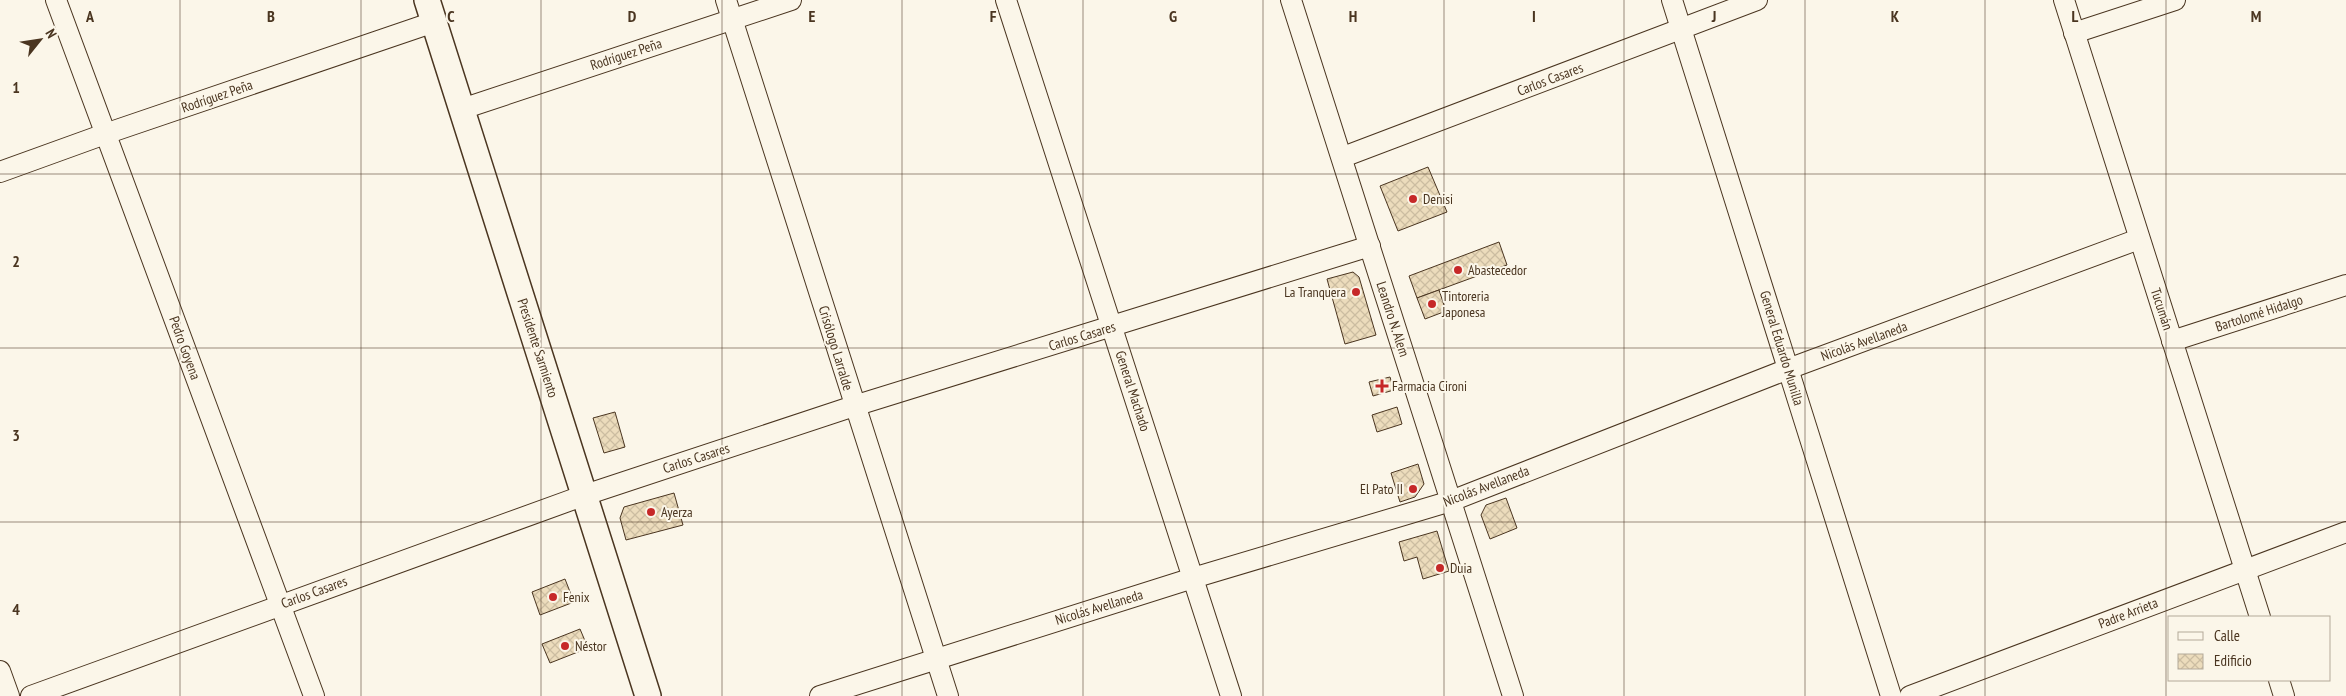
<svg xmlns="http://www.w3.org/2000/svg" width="2346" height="696" font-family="'PT Sans Narrow',sans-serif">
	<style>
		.building { fill: url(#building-cross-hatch); stroke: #4a3520 }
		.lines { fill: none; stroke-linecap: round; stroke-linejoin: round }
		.minor-casing { stroke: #4a3520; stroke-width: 22 }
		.major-casing { stroke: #4a3520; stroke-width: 28 }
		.minor { stroke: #fbf6e9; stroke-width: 20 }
		.major { stroke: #fbf6e9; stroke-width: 25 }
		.grid { fill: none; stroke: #4a3520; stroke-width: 1; stroke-opacity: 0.55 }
		.poi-dot { fill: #c62828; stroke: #fbf6e9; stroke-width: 2 }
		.labels { text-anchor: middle; stroke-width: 4; stroke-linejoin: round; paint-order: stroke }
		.street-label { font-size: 14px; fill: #4a3520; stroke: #fbf6e9 }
		.poi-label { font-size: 14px; fill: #4a3520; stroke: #fbf6e9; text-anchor: start }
		.grid-label { font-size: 16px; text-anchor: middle; font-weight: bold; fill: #4a3520; stroke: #fbf6e9; stroke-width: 4; stroke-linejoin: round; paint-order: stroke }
	</style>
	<defs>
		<pattern id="building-cross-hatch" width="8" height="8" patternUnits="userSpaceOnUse" patternTransform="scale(1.25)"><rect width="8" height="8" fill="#ecdcbc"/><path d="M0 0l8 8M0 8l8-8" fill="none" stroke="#ccbda1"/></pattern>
	</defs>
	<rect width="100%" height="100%" fill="#fbf6e9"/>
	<g class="building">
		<path d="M1428,167l19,45 -49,19 -18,-45z"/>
		<path d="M1499,242l8,23 -90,33 -8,-22z"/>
		<path d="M1353,272l6,5 17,58 -31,9 -18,-65z"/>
		<path d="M1439,290l7,21 -21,8 -8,-21z"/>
		<path d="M1390,377l4,13 -21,6 -4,-14z"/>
		<path d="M1397,407l5,17 -25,8 -5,-17z"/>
		<path d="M615,412l10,35 -21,6 -11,-35z"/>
		<path d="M1418,464l6,20 -9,13 -15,5 -9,-29z"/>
		<path d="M674,493l9,32 -57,15 -6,-22 4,-11z"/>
		<path d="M1506,498l11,30 -27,11 -9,-24 5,-10z"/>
		<path d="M1437,531l12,40 -26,8 -6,-22 -13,4 -5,-19z"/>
		<path d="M565,579l9,23 -34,13 -8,-23z"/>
		<path d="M580,629l8,19 -38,15 -8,-19z"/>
	</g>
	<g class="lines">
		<defs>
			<g id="minor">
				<path d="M56,0l258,696"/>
				<path d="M726,0l222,696"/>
				<path d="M1006,0l225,696"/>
				<path d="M1291,0l222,696"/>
				<path d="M1672,0l219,696"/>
				<path d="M2064,0l196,617"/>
				<path d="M2074,33l101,-33"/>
				<path d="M462,109l329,-109"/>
				<path d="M1343,157l414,-157"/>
				<path d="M0,172l105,-38 329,-112"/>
				<path d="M2172,341l174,-56"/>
				<path d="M0,671l9,25"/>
				<path d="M2279,680l5,16"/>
				<path d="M31,696l554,-201 269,-89 516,-160"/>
				<path d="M820,696l373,-118 258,-77 337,-132 351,-130"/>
				<path d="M1910,696l436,-164"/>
			</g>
			<path id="major" d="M427,0l221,696"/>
		</defs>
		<use href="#minor" class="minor-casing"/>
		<use href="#major" class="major-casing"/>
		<use href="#minor" class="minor"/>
		<use href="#major" class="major"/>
	</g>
	<path class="grid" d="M180,0v696M361,0v696M541,0v696M722,0v696M902,0v696M1083,0v696M1263,0v696M1444,0v696M1624,0v696M1805,0v696M1985,0v696M2166,0v696M0,174h2346M0,348h2346M0,522h2346"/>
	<g class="poi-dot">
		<circle cx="1413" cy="199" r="5"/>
		<circle cx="1458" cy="270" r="5"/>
		<circle cx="1356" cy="292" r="5"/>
		<circle cx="1432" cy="304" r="5"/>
		<path d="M1379.5 378.5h5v5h5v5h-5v5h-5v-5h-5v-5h5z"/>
		<circle cx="1413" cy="489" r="5"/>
		<circle cx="651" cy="512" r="5"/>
		<circle cx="1440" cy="568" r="5"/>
		<circle cx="553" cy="597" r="5"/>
		<circle cx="565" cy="646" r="5"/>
	</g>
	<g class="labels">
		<g class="street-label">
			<text transform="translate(626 54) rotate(-18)" y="5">Rodríguez Peña</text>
			<text transform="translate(1550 79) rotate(-21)" y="5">Carlos Casares</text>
			<text transform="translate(217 96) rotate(-19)" y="5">Rodríguez Peña</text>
			<text transform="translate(2162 309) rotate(72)" y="5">Tucumán</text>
			<text transform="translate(2259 313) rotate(-18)" y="5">Bartolomé Hidalgo</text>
			<text transform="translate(1393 319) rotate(72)" y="5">Leandro N. Alem</text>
			<text transform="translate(1082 336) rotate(-17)" y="5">Carlos Casares</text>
			<text transform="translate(1864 341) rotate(-20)" y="5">Nicolás Avellaneda</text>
			<text transform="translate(185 348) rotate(70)" y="5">Pedro Goyena</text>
			<text transform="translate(538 348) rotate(72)" y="5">Presidente Sarmiento</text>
			<text transform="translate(836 348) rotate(73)" y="5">Crisólogo Larralde</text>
			<text transform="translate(1782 348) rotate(73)" y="5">General Eduardo Munilla</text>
			<text transform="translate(1133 391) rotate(72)" y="5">General Machado</text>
			<text transform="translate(696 458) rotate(-18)" y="5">Carlos Casares</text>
			<text transform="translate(1486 486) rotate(-21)" y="5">Nicolás Avellaneda</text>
			<text transform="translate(314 592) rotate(-20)" y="5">Carlos Casares</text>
			<text transform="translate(1099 607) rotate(-17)" y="5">Nicolás Avellaneda</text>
			<text transform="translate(2128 613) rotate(-21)" y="5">Padre Arrieta</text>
		</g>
		<g class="poi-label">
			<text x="1423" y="204">Denisi</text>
			<text x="1468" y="275">Abastecedor</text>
			<text x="1346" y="297" text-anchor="end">La Tranquera</text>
			<text x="1442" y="301">Tintoreria<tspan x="1442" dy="16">Japonesa</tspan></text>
			<text x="1392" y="391">Farmacia Cironi</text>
			<text x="1403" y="494" text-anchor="end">El Pato II</text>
			<text x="661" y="517">Ayerza</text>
			<text x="1450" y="573">Duia</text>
			<text x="563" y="602">Fenix</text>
			<text x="575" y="651">Néstor</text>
		</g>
	</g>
	<g class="grid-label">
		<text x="90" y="22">A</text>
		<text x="271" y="22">B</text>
		<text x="451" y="22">C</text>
		<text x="632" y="22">D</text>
		<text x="812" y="22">E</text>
		<text x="993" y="22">F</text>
		<text x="1173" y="22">G</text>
		<text x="1353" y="22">H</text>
		<text x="1534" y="22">I</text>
		<text x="1714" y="22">J</text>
		<text x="1895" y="22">K</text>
		<text x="2075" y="22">L</text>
		<text x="2256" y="22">M</text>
		<text x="16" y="93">1</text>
		<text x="16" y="267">2</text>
		<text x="16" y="441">3</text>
		<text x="16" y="615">4</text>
	</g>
	<rect x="2168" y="616" width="162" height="65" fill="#fbf6e9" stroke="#b4a999"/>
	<rect x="2178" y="632" width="25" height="8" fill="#fbf6e9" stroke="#b4a999"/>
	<text x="2214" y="641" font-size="15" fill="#4a3520">Calle</text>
	<rect x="2178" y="654" width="25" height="15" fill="url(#building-cross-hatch)" stroke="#b4a999"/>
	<text x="2214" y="666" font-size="15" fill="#4a3520">Edificio</text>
	<g transform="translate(40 40) rotate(60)" stroke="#fbf6e9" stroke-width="4" paint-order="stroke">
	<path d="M0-4L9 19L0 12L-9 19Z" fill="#4a3520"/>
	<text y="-8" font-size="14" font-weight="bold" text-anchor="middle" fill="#4a3520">N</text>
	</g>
</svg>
